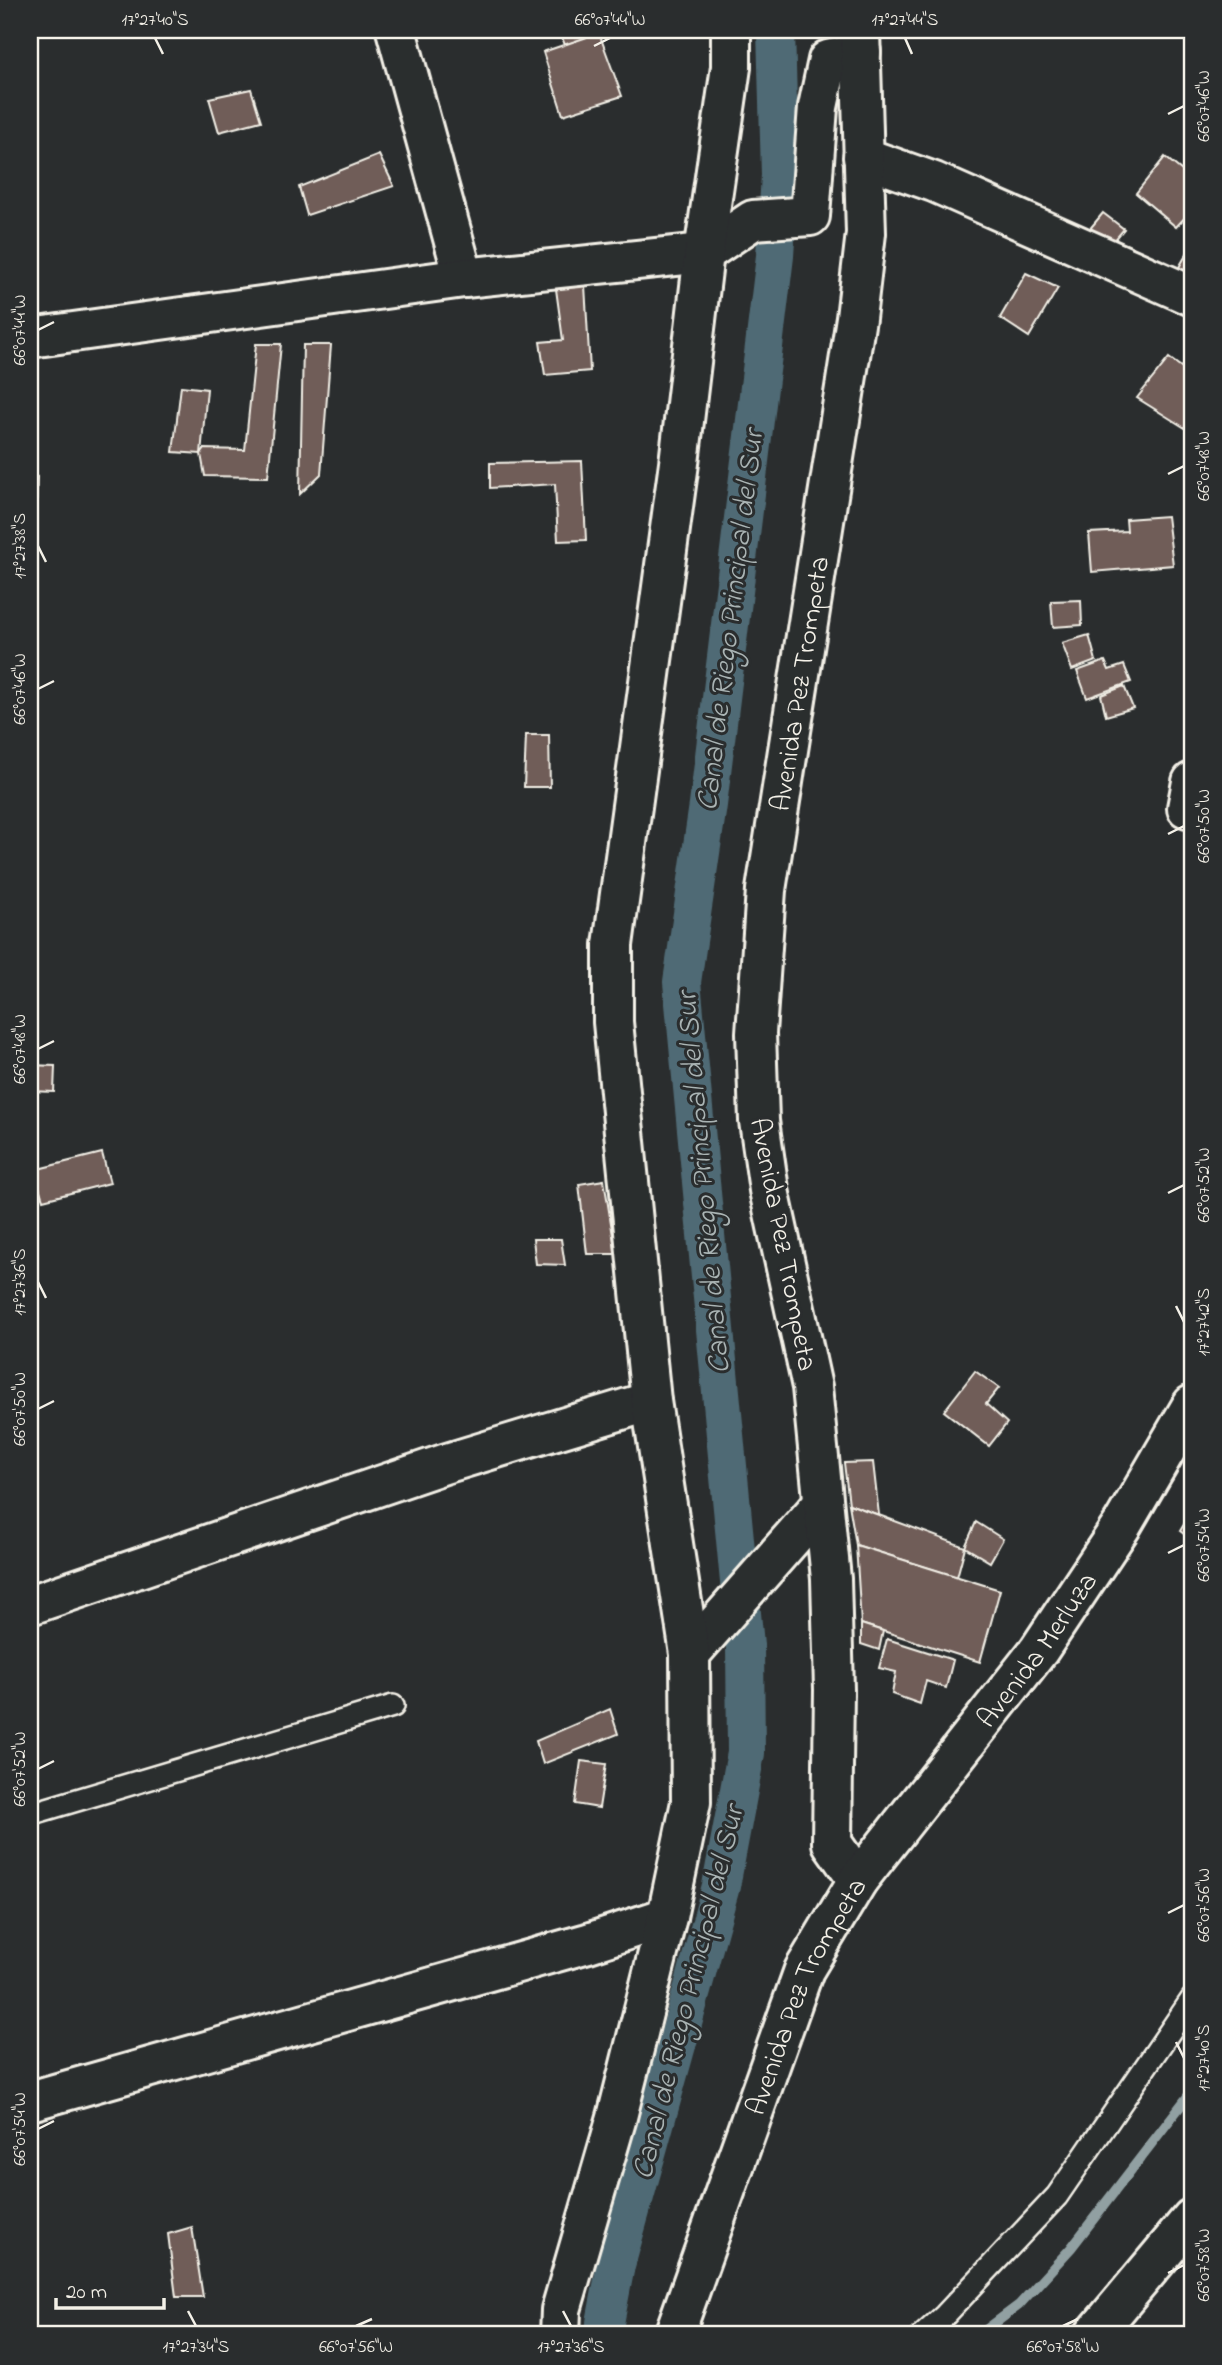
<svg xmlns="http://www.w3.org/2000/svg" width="1222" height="2365" font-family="'Indie Flower',sans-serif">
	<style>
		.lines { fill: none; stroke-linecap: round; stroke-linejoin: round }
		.stream { stroke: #91a0a2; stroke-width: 10 }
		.canal { stroke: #4f6a74; stroke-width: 38 }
		.building { fill: #705d59; stroke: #f4f1e8; stroke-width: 2 }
		.lane-casing { stroke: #f4f1e8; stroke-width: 26 }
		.street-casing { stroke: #f4f1e8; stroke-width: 44 }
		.secondary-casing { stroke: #f4f1e8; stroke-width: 44 }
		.lane { stroke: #2a2d2e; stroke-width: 21 }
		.street { stroke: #2a2d2e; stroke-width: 38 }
		.secondary { stroke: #2a2d2e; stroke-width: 38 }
		.ticks { fill: none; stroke: #f4f1e8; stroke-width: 2.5 }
		.labels { text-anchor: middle; stroke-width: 6; stroke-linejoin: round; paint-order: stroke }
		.street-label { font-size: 28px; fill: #f4f1e8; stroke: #2a2d2e }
		.water-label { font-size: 30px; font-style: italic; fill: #aab4b4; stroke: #2a2d2e }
		.neatline { fill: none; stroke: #f4f1e8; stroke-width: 2.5 }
		.ticks-label { font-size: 18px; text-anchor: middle; fill: #f4f1e8 }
	</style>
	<rect width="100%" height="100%" fill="#2a2d2e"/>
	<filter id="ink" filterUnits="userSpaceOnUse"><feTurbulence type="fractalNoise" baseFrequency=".0143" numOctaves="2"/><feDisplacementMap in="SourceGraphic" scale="14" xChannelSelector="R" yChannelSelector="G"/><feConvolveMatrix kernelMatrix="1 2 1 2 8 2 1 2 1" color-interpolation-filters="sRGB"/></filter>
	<g filter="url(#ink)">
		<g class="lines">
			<path class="stream" d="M979,2335l40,-30 52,-57 121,-157"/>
			<path class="canal" d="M605,2323l11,-58 105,-379 25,-133 -1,-108 -63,-663 26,-177 67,-549 5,-81 -4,-145"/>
		</g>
		<g class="building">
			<path d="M559,30h50l-44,15z"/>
			<path d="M599,33l23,63 -59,19 -20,-63z"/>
			<path d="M251,89l10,32 -42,11 -10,-34z"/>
			<path d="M379,155l15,31 -87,29 -8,-28z"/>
			<path d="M1165,157l27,22v31l-16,17 -40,-34z"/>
			<path d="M1103,213l21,16 -16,19 -20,-17z"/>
			<path d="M1192,245v32l-14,-8z"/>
			<path d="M1026,273l32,15 -29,49 -29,-19z"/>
			<path d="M585,285l5,86 -45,4 -5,-33 23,-2 -7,-51z"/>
			<path d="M256,344h25l-13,133 -63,-1 -4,-22 3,-5 41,1z"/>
			<path d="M303,345h28l-10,129 -21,20z"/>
			<path d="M1169,358l23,17v42l-7,11 -48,-30z"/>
			<path d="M181,386l26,3 -6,65 -28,-2z"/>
			<path d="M582,461l4,79 -28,1 -3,-57 -65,4v-25z"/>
			<path d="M37,477l-1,32 -6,4v-35z"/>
			<path d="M1167,516l6,49 -81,7 -3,-39 38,-2 -1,-12z"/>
			<path d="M1081,600l1,25 -29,2 -2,-26z"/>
			<path d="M1089,635l7,26 -24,9 -10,-27z"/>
			<path d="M1105,661l4,9 15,-5 7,17 -44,16 -10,-27z"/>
			<path d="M1124,686l9,22 -27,8 -5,-21z"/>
			<path d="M526,735h23l1,52h-26z"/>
			<path d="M30,1065l25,1 -1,26 -24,-1z"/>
			<path d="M102,1153l8,30 -67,17 -9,-30z"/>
			<path d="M604,1180l12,74h-29l-8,-70z"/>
			<path d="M533,1239h28l4,26 -29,-1z"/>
			<path d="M975,1371l24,17 -13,16 21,19 -18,23 -45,-35z"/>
			<path d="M873,1462l6,53 -30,-11 -5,-41z"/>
			<path d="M849,1504l116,43 -8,30 -101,-32z"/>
			<path d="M1192,1511v29l-12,-9z"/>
			<path d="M976,1522l27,17 -13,23 -25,-15z"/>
			<path d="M856,1545l144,45 -20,72 -119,-38z"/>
			<path d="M861,1624l22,7 -4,19 -18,-6z"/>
			<path d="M887,1639l66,21 -7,28 -20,-7 -6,23 -28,-10 4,-22 -17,-4z"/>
			<path d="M610,1709l8,25 -75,30 -7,-23z"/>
			<path d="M581,1761l25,3 -7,44 -24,-4z"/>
			<path d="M192,2227l11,70h-27l-8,-63z"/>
		</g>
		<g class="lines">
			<defs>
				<g id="lane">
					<path d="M30,1814l363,-108"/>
					<path d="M923,2335l22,-20 112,-119 135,-197"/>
				</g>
				<g id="street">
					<path d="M396,30l68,248"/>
					<path d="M863,157l71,25 258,114"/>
					<path d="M30,338l434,-60 240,-25 49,-33 57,-4 8,-109 10,-47 33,-8"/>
					<path d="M1187,808l5,-26"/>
					<path d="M30,1605l414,-141 207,-63"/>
					<path d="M690,1654l133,-151"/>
					<path id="s1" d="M858,1880l-26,-37 2,-153 -3,-111 -19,-192 -43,-197 -10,-69 -3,-88 10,-143 90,-572 10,-85 -6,-203"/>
					<path d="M30,2101l558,-158 79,-26"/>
					<path d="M560,2335l1,-25 56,-193 50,-200 24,-115 -1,-148 -39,-253 -38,-379v-77l66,-482 25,-210 27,-186v-37"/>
					<path d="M1094,2335l98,-117"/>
				</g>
				<g id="secondary">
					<path id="s2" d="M674,2335l130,-365 54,-90 181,-230 83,-125 70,-120"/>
				</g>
			</defs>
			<use href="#lane" class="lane-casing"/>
			<use href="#street" class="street-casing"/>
			<use href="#secondary" class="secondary-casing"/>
			<use href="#lane" class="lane"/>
			<use href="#street" class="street"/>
			<use href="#secondary" class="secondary"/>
		</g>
	</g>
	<path class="ticks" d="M155,38l8,16M905,38l7,16M594,46l16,-8M1168,114l16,-8M38,330l16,-8M1168,474l16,-8M38,546l8,16M38,689l16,-8M1168,834l16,-8M38,1049l16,-8M1168,1193l16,-8M38,1282l8,16M1176,1306l8,16M38,1409l16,-8M1168,1553l16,-8M38,1769l16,-8M1168,1913l16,-8M1176,2042l8,16M38,2129l16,-8M1168,2273l16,-8M188,2311l8,15M563,2311l8,15M356,2326l16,-7M1063,2326l15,-7"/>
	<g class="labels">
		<g class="street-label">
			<text dy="10" stroke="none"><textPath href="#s1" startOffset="1214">Avenida Pez Trompeta</textPath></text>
			<text transform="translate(785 1244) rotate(79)" y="10">Avenida Pez Trompeta</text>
			<text dy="10" stroke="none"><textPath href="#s2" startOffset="784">Avenida Merluza</textPath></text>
			<text dy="10" stroke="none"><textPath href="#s2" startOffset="364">Avenida Pez Trompeta</textPath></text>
		</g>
		<g class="water-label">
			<text transform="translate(729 620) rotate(-83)" y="10">Canal de Riego Principal del Sur</text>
			<text transform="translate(702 1183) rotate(-95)" y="10">Canal de Riego Principal del Sur</text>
			<text transform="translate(687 1992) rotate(-76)" y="10">Canal de Riego Principal del Sur</text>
		</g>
	</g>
	<rect width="1222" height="2365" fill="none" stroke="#2a2d2e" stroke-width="77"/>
	<path d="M56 2298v10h108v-10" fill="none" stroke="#f4f1e8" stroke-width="3.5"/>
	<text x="66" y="2298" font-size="21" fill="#f4f1e8" stroke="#2a2d2e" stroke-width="5" paint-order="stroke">20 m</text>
	<rect x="38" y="38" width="1146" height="2288" class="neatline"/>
	<g class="ticks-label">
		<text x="155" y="25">17°27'40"S</text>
		<text x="610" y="25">66°07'44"W</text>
		<text x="905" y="25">17°27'44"S</text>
		<text transform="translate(1203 106) rotate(-90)" y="6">66°07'46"W</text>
		<text transform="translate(19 330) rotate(-90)" y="6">66°07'44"W</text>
		<text transform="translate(1203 466) rotate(-90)" y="6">66°07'48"W</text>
		<text transform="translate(19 546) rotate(-90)" y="6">17°27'38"S</text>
		<text transform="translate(19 689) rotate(-90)" y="6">66°07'46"W</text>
		<text transform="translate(1203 826) rotate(-90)" y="6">66°07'50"W</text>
		<text transform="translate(19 1049) rotate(-90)" y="6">66°07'48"W</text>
		<text transform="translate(1203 1185) rotate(-90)" y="6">66°07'52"W</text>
		<text transform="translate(19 1282) rotate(-90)" y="6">17°27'36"S</text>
		<text transform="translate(1203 1322) rotate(-90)" y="6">17°27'42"S</text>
		<text transform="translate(19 1409) rotate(-90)" y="6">66°07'50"W</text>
		<text transform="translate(1203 1545) rotate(-90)" y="6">66°07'54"W</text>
		<text transform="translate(19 1769) rotate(-90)" y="6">66°07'52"W</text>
		<text transform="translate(1203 1905) rotate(-90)" y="6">66°07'56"W</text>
		<text transform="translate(1203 2058) rotate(-90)" y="6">17°27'40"S</text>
		<text transform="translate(19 2129) rotate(-90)" y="6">66°07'54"W</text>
		<text transform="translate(1203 2265) rotate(-90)" y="6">66°07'58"W</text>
		<text x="196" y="2352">17°27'34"S</text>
		<text x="356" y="2352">66°07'56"W</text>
		<text x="571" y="2352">17°27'36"S</text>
		<text x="1063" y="2352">66°07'58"W</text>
	</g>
</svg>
